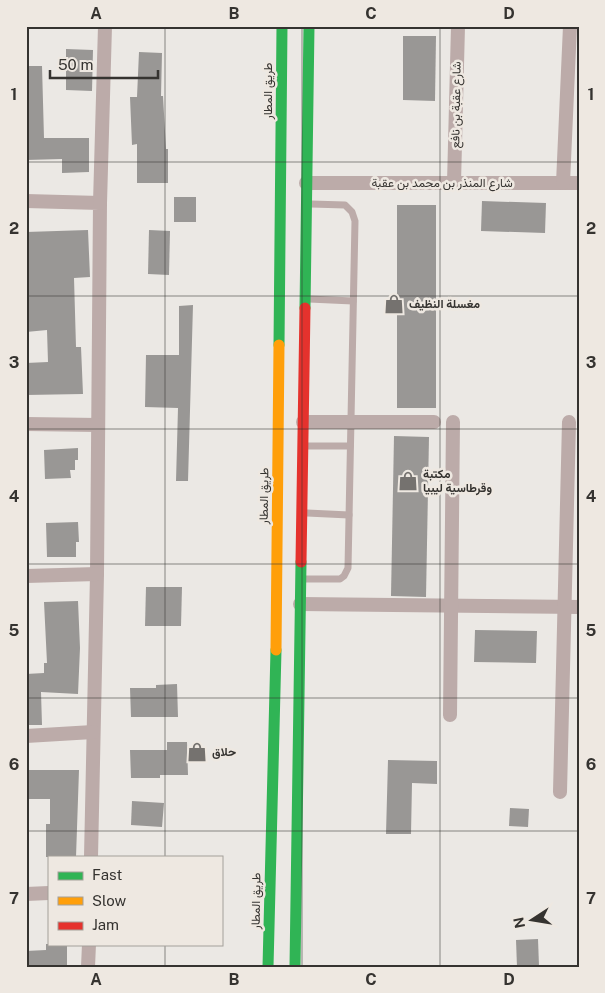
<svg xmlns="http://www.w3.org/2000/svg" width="605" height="993" font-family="'Public Sans',Vazirmatn,sans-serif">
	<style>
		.building { fill: #999795 }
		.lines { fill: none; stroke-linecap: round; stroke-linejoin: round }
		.lane { stroke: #bcaba9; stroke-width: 7 }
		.street { stroke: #bcaba9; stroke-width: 14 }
		.fast { stroke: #30b455; stroke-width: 11 }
		.slow { stroke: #ff9f0a; stroke-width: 11 }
		.jam { stroke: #e5322d; stroke-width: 11 }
		.grid { fill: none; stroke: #353330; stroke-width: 1; stroke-opacity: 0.55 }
		.labels { text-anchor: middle; stroke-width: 5; stroke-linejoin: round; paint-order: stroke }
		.street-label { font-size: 12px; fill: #353330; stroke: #eee8e1 }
		.poi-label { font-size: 12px; font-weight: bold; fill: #353330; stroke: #eee8e1; text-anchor: start }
		.neatline { fill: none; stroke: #353330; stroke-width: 2 }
		.grid-label { font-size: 16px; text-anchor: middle; font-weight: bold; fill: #353330 }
	</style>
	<rect width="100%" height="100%" fill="#ebe8e4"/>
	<g class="building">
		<path d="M403,36h33l-1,65 -32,-1z"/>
		<path d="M66,49l27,1 -1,41 -26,-1z"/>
		<path d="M139,52l23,1 -1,43h2l3,53h2v34h-31v-39l-5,1 -2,-48h7z"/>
		<path d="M26,66h16l2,72h45v34l-27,1v-14l-36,1z"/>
		<rect x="174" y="197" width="22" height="25"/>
		<path d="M482,201l64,2 -1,30 -64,-2z"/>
		<rect x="397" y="205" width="39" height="203"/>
		<path d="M88,230l2,47 -16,1 2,69h5l2,47 -57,1v-32l22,-1 -1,-32 -21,2v-100z"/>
		<path d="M149,230l21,1 -1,44 -21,-1z"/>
		<path d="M193,305l-5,176h-12l2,-73 -33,-1 1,-52h33v-49z"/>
		<path d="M394,436l35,1 -3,160 -35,-1z"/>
		<path d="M78,448v12h-3v10h-5l1,8 -26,1 -1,-29z"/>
		<path d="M78,522l1,20h-3v15h-29l-1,-34z"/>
		<path d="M146,587h36l-1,39h-36z"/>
		<path d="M78,601l2,47 -2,46 -37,-2 1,33h-16v-51l18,-1v-10h3l-3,-61z"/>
		<path d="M475,630l62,1 -1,32 -62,-1z"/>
		<path d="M177,684l1,33h-47l-1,-29h26v-3z"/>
		<path d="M167,742h20l1,33h-28v3h-29l-1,-28h37z"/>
		<path d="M388,760l49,1v23l-25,-1 -1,51h-25z"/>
		<path d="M26,770h53l-3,87h-30v-33h4v-25h-24z"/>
		<path d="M132,801l32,2 -2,24 -31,-2z"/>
		<path d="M510,808l19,1 -1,18 -19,-1z"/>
		<path d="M538,939l1,27 -22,1 -1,-27z"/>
		<path d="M46,944h21v23h-41v-16l20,-1z"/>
	</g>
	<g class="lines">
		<g class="lane">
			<path d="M309,299l44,2"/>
			<path d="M306,446h44"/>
			<path d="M307,513l42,2"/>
			<path d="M306,579h34l4,-3 4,-8 7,-347 -3,-9 -7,-7 -34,-1"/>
		</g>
		<g class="street">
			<path d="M306,183h273"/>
			<path d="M454,183l4,-157"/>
			<path d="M563,183l7,-157"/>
			<path d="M26,201l74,2 -3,371 -6,283"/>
			<path d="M100,203l5,-177"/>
			<path d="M303,422h131"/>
			<path d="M26,424l72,1"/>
			<path d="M26,576l71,-2"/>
			<path d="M300,604l279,3"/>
			<path d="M450,715l3,-293"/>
			<path d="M26,736l67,-4"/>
			<path d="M560,792l9,-370"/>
			<path d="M26,894l23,-1"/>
			<path d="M88,967l1,-23"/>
		</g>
		<g class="fast">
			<path d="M305,308l4,-282"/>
			<path d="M279,345l3,-319"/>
			<path d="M268,967l8,-317"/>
			<path d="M295,967l6,-405"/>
		</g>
		<path class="slow" d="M276,650l3,-305"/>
		<path class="jam" d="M301,562l4,-254"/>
	</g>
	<path class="grid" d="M165,26v831M302,26v941M440,26v941M26,162h553M26,296h553M26,429h553M26,564h553M26,698h553M26,831h553M165,944v23"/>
	<defs>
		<symbol id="shop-bare" viewBox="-9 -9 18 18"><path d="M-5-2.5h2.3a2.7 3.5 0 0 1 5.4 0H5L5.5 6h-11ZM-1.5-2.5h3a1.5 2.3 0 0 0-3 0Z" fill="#75726f" stroke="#eee8e1" stroke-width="2.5" paint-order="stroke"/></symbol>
	</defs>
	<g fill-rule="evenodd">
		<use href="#shop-bare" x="380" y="290" width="28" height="28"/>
		<use href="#shop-bare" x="394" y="467" width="28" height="28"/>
		<use href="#shop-bare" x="183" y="738" width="28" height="28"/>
	</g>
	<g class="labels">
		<g class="street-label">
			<text transform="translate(268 91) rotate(-90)" y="4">طريق المطار</text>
			<text transform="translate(456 105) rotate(-89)" y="4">شارع عقبة بن نافع</text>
			<text x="442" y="187">شارع المنذر بن محمد بن عقبة</text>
			<text transform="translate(264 496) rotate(-89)" y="4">طريق المطار</text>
			<text transform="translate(256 901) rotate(-89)" y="4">طريق المطار</text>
		</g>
		<g class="poi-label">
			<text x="409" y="308">مغسلة النظيف</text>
			<text x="423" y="478">مكتبة<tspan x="423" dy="14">وقرطاسية ليبيا</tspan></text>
			<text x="212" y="756">حلاق</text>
		</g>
	</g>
	<rect width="605" height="993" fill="none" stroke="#eee8e1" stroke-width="55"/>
	<rect x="48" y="856" width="175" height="90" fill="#eee8e1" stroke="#a4a09a"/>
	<rect x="58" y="872" width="25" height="8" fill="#30b455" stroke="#a4a09a"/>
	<text x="92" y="880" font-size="15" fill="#353330">Fast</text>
	<rect x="58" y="897" width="25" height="8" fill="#ff9f0a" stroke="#a4a09a"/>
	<text x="92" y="906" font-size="15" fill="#353330">Slow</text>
	<rect x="58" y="922" width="25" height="8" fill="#e5322d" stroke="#a4a09a"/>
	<text x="92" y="930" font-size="15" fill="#353330">Jam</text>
	<g transform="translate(532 920) rotate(258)" stroke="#eee8e1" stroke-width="4" paint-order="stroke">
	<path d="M0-4L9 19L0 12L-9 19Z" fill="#353330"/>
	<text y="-8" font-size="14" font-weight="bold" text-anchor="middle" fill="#353330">N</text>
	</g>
	<path d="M50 70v8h108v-8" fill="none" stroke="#353330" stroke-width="2.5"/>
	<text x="58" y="70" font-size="15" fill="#353330" stroke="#eee8e1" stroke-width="4" paint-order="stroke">50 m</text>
	<rect x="28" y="28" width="550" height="938" class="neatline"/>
	<g class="grid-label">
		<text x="96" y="19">A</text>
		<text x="234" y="19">B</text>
		<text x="371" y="19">C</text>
		<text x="509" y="19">D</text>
		<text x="14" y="100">1</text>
		<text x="591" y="100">1</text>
		<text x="14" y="234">2</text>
		<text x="591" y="234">2</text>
		<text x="14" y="368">3</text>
		<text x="591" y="368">3</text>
		<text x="14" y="502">4</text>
		<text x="591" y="502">4</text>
		<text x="14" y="636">5</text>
		<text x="591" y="636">5</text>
		<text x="14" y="770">6</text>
		<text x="591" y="770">6</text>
		<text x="14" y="904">7</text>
		<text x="591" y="904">7</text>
		<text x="96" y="985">A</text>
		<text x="234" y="985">B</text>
		<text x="371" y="985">C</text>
		<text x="509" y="985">D</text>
	</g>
</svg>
